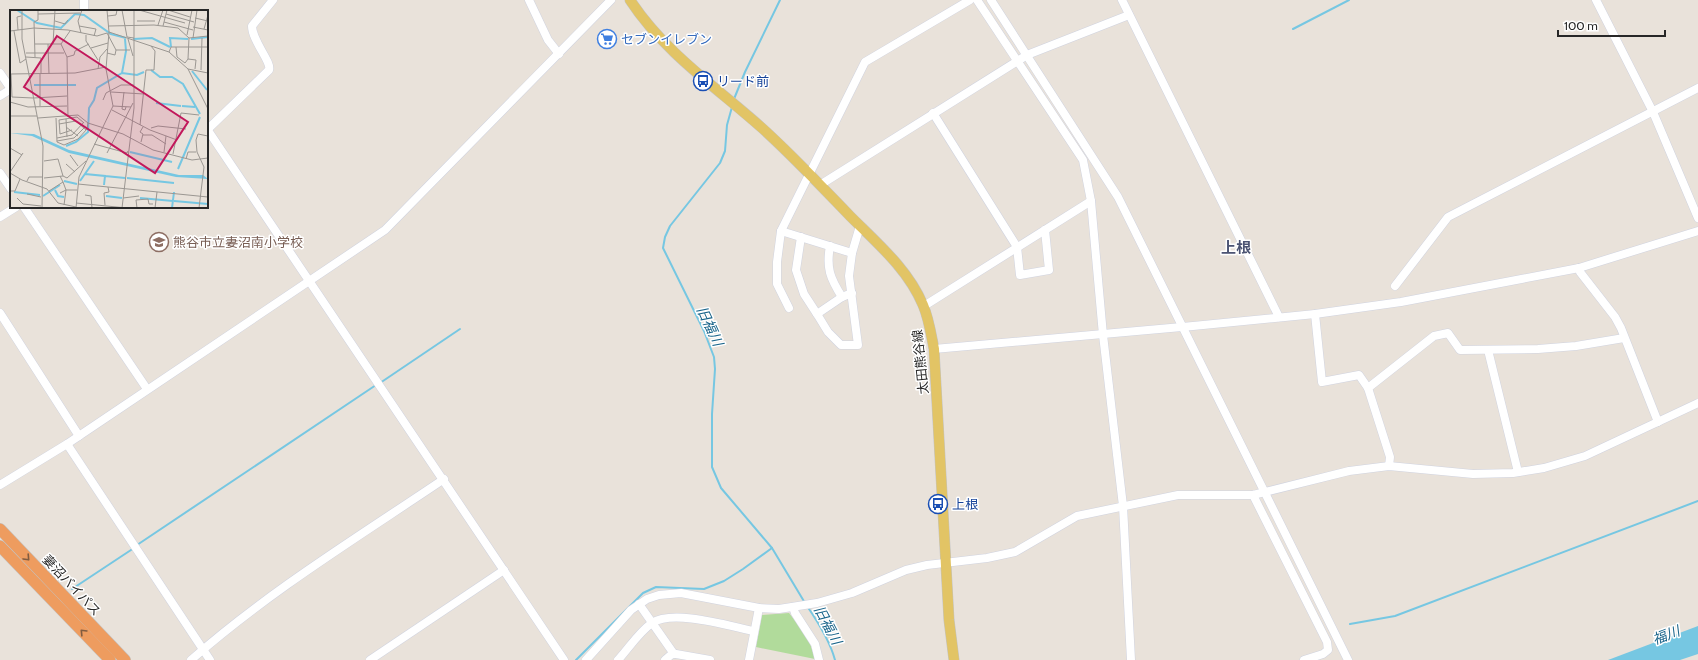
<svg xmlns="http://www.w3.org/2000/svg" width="1698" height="660" font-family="Cabin,'Noto Sans JP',sans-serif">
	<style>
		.green { fill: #b1db9b }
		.water { fill: #76c7e2 }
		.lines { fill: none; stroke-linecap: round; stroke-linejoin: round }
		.stream { stroke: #76c7e2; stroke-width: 2 }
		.minor-casing { stroke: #d0d3df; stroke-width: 9 }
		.major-casing { stroke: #c3c3c3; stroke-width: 11 }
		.highway-casing { stroke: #c3c3c3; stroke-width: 12 }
		.minor { stroke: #fff; stroke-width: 8 }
		.major { stroke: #e2c465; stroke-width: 10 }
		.highway { stroke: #ee9c5f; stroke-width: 11 }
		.oneway { stroke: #815c40 }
		.labels { text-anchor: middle; stroke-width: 3; stroke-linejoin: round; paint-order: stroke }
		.shop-label { font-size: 13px; fill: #366cbe; stroke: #fff; text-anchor: start }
		.transit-label { font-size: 13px; fill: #164399; stroke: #fff; text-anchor: start }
		.education-label { font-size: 13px; fill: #785e54; stroke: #fff; text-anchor: start }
		.street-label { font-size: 13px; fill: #272727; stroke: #fff }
		.water-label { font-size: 14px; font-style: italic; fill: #19648a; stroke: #fff }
		.quarter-label { font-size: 15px; font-weight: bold; fill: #4c5473; stroke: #fff }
		.inset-river { fill: none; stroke: #76c7e2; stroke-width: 2 }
		.inset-road { fill: none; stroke: #9b9792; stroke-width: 1 }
		.view { fill: #c2185b; fill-opacity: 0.15; stroke: #c2185b; stroke-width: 2 }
		.inset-edge { fill: none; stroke: #272727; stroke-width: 2 }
	</style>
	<rect width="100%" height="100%" fill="#e9e2da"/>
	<path class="green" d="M789,613c11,14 22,27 26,46l-59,-12 6,-32z"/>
	<path class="water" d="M1698,626v28l-18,6h-72z"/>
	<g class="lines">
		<g class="stream">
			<path d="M1293,29l56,-29"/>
			<path d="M734,99l11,-27 35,-72"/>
			<path d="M732,107l-5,18 -2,26 -5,12 -50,63 -5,11 -2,11 41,83 10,26 1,12 -3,45v53l9,21 51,60 33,55"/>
			<path d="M380,383l80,-54"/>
			<path d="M137,545l239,-160"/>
			<path d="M72,589l62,-41"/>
			<path d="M807,606c11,16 23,35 28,54"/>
			<path d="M1350,624l45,-8 303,-115"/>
			<path d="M576,660l67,-67 13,-6 48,2 20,-8 19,-12 29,-21"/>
		</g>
		<defs>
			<g id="minor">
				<path d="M529,0l19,40 11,14"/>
				<path d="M977,0l106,160 8,41 12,134 20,171 8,154"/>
				<path d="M991,0l127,197 230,463"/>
				<path d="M1122,0l157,317"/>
				<path d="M1596,0l57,112 45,106"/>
				<path d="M84,11v-11"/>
				<path d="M0,73l11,16"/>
				<path d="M0,96l11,-7"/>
				<path d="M933,113l84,134 3,28 29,-5 -4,-40"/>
				<path d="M207,129l357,531"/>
				<path d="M208,129l61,-59c3,-8 -17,-29 -17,-44l21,-26"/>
				<path d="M0,173l11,16"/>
				<path d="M820,185l207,-130 102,-40"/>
				<path d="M24,207l123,182"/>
				<path d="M0,217l16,-10"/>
				<path d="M781,231l71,22"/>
				<path d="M801,237l-5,33 8,24 13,20 25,-17 10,-4"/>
				<path d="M830,246c-4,22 0,32 12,51"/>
				<path d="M1579,268l1,4 35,45 6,11 37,94"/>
				<path d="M1395,286l53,-69 250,-129"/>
				<path d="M924,306l167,-105"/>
				<path d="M789,308l-12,-24v-22l4,-31 84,-169 105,-62"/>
				<path d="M0,313l79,123"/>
				<path d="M817,314l11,18 13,13h17l-9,-69 3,-23 8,-27"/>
				<path d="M1315,314l7,68 37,-7 9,13 22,69 -1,9"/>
				<path d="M934,349l259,-23 122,-12 86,-12 178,-34 119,-37"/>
				<path d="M1488,350l30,122"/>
				<path d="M1368,388l66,-52 14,-3 12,17 78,-1 38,-3 48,-8"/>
				<path d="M67,444l143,216"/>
				<path d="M0,485l67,-41 318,-214 226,-230"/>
				<path d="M1253,495l74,147 1,8 -5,4 -19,6"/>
				<path d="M639,604l35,50"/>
				<path d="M793,607l2,6 20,31 4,16"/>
				<path d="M191,660c77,-68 167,-123 253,-181"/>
				<path d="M370,660l134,-90"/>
				<path d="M586,660l45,-50 16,-11 12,-4 22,-2 78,15 20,1 38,-6 35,-10 54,-23 21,-5 60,-7 28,-6 62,-36 101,-21h75l96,-24 40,-5 84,8 40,-1 31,-5 41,-12 113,-53"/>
				<path d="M618,660c11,-12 21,-28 34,-37 21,-14 77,3 102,8"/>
				<path d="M665,660l7,-6h4l34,6"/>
				<path d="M749,660l10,-52"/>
			</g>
			<path id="major" d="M630,0c34,52 86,87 132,128 31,28 59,58 88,88 27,27 58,53 73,89 6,14 8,29 11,44l15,271 5,40"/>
			<g id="highway">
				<path d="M0,529l125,131"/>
				<path d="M0,546l110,114"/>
			</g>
		</defs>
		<use href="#minor" class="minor-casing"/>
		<use href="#major" class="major-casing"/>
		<use href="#highway" class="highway-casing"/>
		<use href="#minor" class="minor"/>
		<use href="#major" class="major"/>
		<use href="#highway" class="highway"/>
	</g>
	<defs><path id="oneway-chevron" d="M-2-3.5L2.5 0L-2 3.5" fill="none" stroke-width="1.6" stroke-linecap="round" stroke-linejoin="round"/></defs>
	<g class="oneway">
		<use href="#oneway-chevron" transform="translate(27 558) rotate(47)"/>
		<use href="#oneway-chevron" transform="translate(83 632) rotate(-134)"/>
	</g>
	<defs>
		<symbol id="supermarket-ring" viewBox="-11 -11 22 22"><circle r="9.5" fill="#fff" stroke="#3f7fe0" stroke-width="1.5"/><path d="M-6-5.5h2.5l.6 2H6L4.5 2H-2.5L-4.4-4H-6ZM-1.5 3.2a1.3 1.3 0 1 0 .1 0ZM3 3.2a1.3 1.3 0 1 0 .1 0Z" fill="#3f7fe0"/></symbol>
		<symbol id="bus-ring" viewBox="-11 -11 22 22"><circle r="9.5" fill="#fff" stroke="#1a4fb4" stroke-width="1.5"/><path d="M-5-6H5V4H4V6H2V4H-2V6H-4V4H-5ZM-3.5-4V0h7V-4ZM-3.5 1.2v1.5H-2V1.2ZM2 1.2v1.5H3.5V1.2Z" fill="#1a4fb4"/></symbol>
		<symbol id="school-ring" viewBox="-11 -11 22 22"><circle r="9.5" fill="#fff" stroke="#8d6e63" stroke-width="1.5"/><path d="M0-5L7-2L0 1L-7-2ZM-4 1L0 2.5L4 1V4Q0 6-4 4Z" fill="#8d6e63"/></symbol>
	</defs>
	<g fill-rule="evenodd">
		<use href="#supermarket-ring" x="596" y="28" width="22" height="22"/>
		<use href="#bus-ring" x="692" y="70" width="22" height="22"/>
		<use href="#school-ring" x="148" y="231" width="22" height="22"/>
		<use href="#bus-ring" x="927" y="493" width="22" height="22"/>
	</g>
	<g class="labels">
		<g class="shop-label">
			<text x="621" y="44">セブンイレブン</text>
		</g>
		<g class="transit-label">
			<text x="717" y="86">リード前</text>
			<text x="952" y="509">上根</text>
		</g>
		<g class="education-label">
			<text x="173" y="247">熊谷市立妻沼南小学校</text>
		</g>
		<g class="street-label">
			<text transform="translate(920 362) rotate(-96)" y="5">太田熊谷線</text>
			<text transform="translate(72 585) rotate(47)" y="5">妻沼バイパス</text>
		</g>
		<g class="water-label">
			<text transform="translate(710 326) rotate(65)" y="5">旧福川</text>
			<text transform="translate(828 625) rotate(62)" y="5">旧福川</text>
			<text transform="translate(1666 635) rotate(-21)" y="5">福川</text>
		</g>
		<g class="quarter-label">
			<text x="1236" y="253">上根</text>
		</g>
	</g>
	<g transform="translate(10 10)">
		<rect width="198" height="198" fill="#e9e2da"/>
		<path d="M0,123l24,1 35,16 110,25h24l5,4 -32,-2 -107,-24 -37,-17z" fill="#76c7e2"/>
		<path class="inset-river" d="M7,0l20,13 24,5 14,-14 9,1 27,19 15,4M123,29l19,-1 18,9M181,29l17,-2M161,37l-1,-9 18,1M141,60l9,7h12l11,7 17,30M182,61l15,19M112,63l4,-22 -1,-12M24,75h42M146,93l25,3M172,96l13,1M56,136l10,-4 12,-10 1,-24 5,-8 3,-12 25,-15 15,2 7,-3M120,142l42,10M168,159l22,-52M75,164l20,2 -1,9M95,166l20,2M117,168l47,5M54,171l13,3M70,171l14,-20M45,180l3,6 6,1M4,182l26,3M33,186l17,-11M96,186l16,2M130,188l33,3M164,191l34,3M162,198l2,-16"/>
		<path class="inset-road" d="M12,0v29l21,107 -1,62M112,0l5,27 7,1M129,0l46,13M158,0l22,7M28,4l42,-1M156,4l28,8M98,6l8,-1 1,-5M185,8l13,3M45,11l10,3 3,-4M127,11h18M154,12l29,8M148,15l5,-15M69,16l17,3 -2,7M99,16l45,-1 24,3 11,10 -1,21 8,1 -1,9M153,16l4,-16M183,17l15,3M194,19l4,-14M8,20l-1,-13 4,-1M0,21l24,-3 34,2 29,6 10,-3 9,17h14M4,21l6,32 6,-4M99,22l60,20 19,17 20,40M71,23l-3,-12 4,-11M76,25v6l12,19M177,25l5,-25M179,28l19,-2M183,28l4,-28M118,29l5,17M25,34h26M38,34l1,30M43,34l2,-34M166,37l1,10 8,6 3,-4M81,38l17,-5M159,42l2,-5h37M16,43h38M97,43l8,2 1,-5M16,47l15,1v16M25,47l-1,-35 4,-2v-10M57,47l7,-2 1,-4 14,-7M88,59l2,-12 7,-8M178,59l20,4M191,60l1,-32M0,64l65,-1 31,-6M1,64l1,23 21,1M30,64v32M101,82l33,2M114,82l-2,17 3,1 1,-3M24,88l33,-2M93,90l3,-7 15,-8h13M0,92l18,5 39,-1M103,96l18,1M102,100l38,20 27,10M0,106h27M58,107l-1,-60 -6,-13 9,-13M28,108l40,-3 10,8 35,11 30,16 39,10 16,-2M46,108l1,24 7,3 14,-6 9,-10 1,-6M56,109l1,18M49,114l17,-3 10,9M130,115l6,-55h8l1,-19 -4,-5M56,117l12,9M141,118l7,-2 28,3M50,124l-1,-14 18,-3 7,6M50,124l12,-4M133,125h9l14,9M47,128l15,-3 12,-13M47,131l17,-3 10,-10M131,132l2,-8 -3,-2 3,-5M84,134l33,9 1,-2M0,138l12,7M154,142l2,-16M97,143l26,-50M163,144l8,-41 18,2M60,145l8,11M176,149l2,-7h8M34,151l14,-2 5,17M56,154l9,8M0,162l13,-19M0,163l12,7 25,9 11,14 18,4M34,168l19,-2 4,2 19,-17M17,171l2,-4h13M68,174l130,13M0,181h5l5,-12M39,181l14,-9 -3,-6M50,183l6,-3 -3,-8M17,184l14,3M75,185l6,1 1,12M7,188l6,6 18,2M113,188l16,-2M66,193l51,5M54,195l2,-15h11M95,195l-1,-12 5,-1 -1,-5M66,198l3,-31 34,-71 -7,-37 3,-37 -2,-22M112,198l12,-100v-98M127,198l-1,-8 12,-1 1,5h4M145,198l2,-16M189,198l5,-41 -7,-15 -1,-12 2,-6 10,2"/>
		<path class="view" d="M47,26l131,86 -33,51 -131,-86z"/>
		<rect width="198" height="198" class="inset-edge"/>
	</g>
	<path d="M1558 30v6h107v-6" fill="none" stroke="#272727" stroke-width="2"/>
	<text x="1564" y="30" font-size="12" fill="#272727" stroke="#ffffff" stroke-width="3" paint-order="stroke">100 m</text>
</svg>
